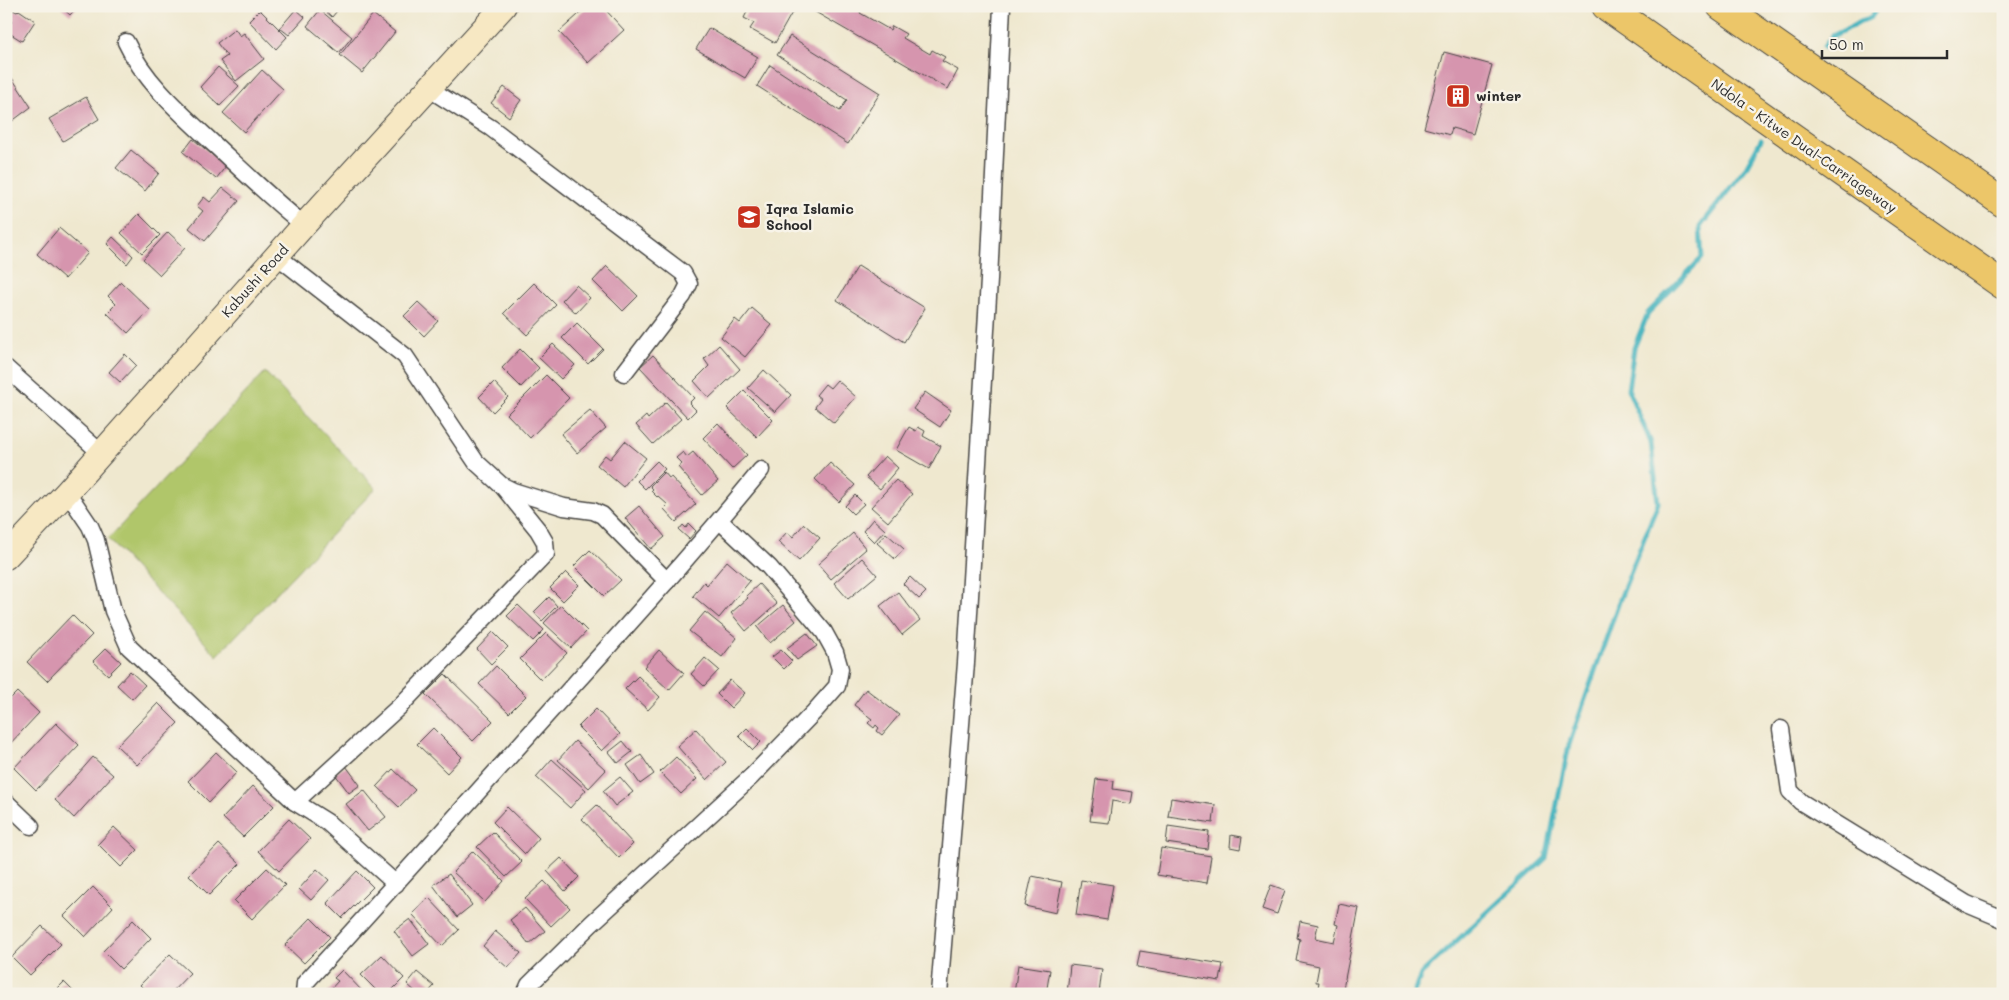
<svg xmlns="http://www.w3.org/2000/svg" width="2009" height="1000" font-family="Mali,sans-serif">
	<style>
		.green { fill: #b0c66a; stroke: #6e784a }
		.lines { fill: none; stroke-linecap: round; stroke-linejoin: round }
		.stream { stroke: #44b3be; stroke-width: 5 }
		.building { fill: #d695ae }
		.minor-casing { stroke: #484744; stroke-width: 19 }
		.secondary-casing { stroke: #484744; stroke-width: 26 }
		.trunk-casing { stroke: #484744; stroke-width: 30 }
		.minor { stroke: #fff; stroke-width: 16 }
		.secondary { stroke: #f7e8c3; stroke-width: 24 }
		.trunk { stroke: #ecc669; stroke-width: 28 }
		.labels { text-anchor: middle; stroke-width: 5; stroke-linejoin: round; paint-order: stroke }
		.poi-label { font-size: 14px; font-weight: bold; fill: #2b2b2b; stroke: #f7f3e8; text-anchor: start }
		.street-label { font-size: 14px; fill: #2b2b2b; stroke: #f7f3e8 }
	</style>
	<rect width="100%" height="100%" fill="#f7f3e8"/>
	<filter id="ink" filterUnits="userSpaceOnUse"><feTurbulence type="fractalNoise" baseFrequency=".02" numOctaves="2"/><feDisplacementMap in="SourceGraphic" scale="10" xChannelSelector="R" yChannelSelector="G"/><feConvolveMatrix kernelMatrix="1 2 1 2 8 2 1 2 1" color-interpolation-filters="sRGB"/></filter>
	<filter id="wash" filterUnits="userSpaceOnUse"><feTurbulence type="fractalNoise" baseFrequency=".0096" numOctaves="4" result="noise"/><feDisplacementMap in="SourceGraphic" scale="20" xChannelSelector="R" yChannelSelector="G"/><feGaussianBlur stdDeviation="1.12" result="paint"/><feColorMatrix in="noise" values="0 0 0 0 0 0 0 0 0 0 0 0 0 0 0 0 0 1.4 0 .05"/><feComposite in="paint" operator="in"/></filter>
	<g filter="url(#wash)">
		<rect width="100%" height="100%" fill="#efe8cf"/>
		<path class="green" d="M265,372l111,116 -159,168 -109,-117z"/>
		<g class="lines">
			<g class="stream">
				<path d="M1824,47l8,-11 39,-19 8,-11"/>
				<path d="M1413,994l9,-21 124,-115 23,-113 51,-146 38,-96 -7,-60 -23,-54 6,-41 14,-35 54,-55 -2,-31 45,-58 16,-29"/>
			</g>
		</g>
		<g id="blocks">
			<g class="building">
				<path d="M60,6h18l-8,9z"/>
				<path d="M324,6h17l-9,11 -10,-9z"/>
				<path d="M588,6h14l22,24 -36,33 -29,-31z"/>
				<path d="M750,6h38l6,3 -19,34 -25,-14 4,-6 -10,-5z"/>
				<path d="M805,6h54l3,2 -2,5 30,17 2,-4 14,8 -3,4 27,16 2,-4 13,7 -3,4 16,9 -10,19z"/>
				<path d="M296,9l9,8 -16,18 -9,-7z"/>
				<path d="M13,10l4,2 2,-2 16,11 -13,20 -16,-10 6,-10 -4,-3z"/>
				<path d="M260,10l27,27 -11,12 -27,-28z"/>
				<path d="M320,10l32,27 -13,16 -32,-27z"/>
				<path d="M373,14l22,18 -33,41 -22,-18z"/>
				<path d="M709,28l49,29 -13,21 -49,-29z"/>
				<path d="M235,29l5,7 4,-3 20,26 -28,22 -16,-20 7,-5 -10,-13z"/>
				<path d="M790,36l90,57 -32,51 -91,-58 13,-21 70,46 7,-11 -70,-45z"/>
				<path d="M1444,52l48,13 -19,69 -21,-6 -2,7 -26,-7z"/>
				<path d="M218,67l21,19 -19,20 -20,-19z"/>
				<path d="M262,70l21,19 -39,43 -21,-19z"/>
				<path d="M12,78l19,29 -20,15 -5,-7v-34z"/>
				<path d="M504,87l17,13 -12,17 -18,-14z"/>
				<path d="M86,97l13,22 -36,22 -14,-22z"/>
				<path d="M193,139l33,27 -10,13 -33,-27z"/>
				<path d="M131,150l28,23 -14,18 -29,-23z"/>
				<path d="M223,188l16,13 -34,40 -16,-13 14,-17 -6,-5 7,-9 6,5z"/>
				<path d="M139,214l21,21 -18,18 -21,-20z"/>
				<path d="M59,228l29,25 -23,26 -28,-25z"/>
				<path d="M168,232l17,16 -25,27 -17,-16z"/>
				<path d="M113,237l20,19 -6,8 -20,-20z"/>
				<path d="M607,266l31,30 -15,15 -30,-30z"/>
				<path d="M858,266l67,42 -21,34 -67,-42z"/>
				<path d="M121,282l29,28 -22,23 -21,-20 9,-9 -8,-8z"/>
				<path d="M534,283l22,22 -29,30 -23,-22z"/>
				<path d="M576,285l14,13 -14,15 -14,-13z"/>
				<path d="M418,302l20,19 -14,15 -20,-20z"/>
				<path d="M752,308l20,17 -27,32 -24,-20 14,-18 5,4z"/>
				<path d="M577,323l26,26 -15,15 -26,-26z"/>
				<path d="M553,344l22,21 -14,14 -22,-21z"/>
				<path d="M719,345l21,24 -31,29 -15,-17 15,-15 -5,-7z"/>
				<path d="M520,349l19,19 -18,19 -19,-19z"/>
				<path d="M125,354l11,11 -16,17 -11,-10z"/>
				<path d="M653,355l41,43 -5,5 7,7 -8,8 -48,-51z"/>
				<path d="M764,370l27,25 -16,17 -27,-24z"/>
				<path d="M546,375l23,23 -39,40 -23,-24z"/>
				<path d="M837,380l19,17 -22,26 -19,-16 6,-8 -5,-4 9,-11 5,4z"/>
				<path d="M494,382l14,15 -15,15 -14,-15z"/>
				<path d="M744,391l29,29 -16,17 -30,-29z"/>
				<path d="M925,392l26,18 -11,17 -27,-18z"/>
				<path d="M666,402l15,17 -28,25 -17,-19 10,-9 2,3z"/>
				<path d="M590,410l16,18 -29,25 -16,-19z"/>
				<path d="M718,423l29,32 -15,14 -29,-31z"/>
				<path d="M909,427l7,4 2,-4 7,4 -2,5 18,10 -12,23 -33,-19z"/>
				<path d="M625,441l21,17 -23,29 -26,-22 8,-10 5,4z"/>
				<path d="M683,452l4,5 6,-5 25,29 -16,14 -24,-28 4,-3 -6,-6z"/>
				<path d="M885,456l13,12 -18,21 -14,-12z"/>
				<path d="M657,461l8,8 -20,20 -8,-8z"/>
				<path d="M830,463l25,22 -16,17 -24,-23z"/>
				<path d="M664,472l5,6 2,-1 25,27 -20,18 -12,-13 4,-4 -10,-9 -1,1 -6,-6 2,-2 -3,-3z"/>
				<path d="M896,480l16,14 -24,28 -17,-15z"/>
				<path d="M855,495l9,9 -11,10 -8,-8z"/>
				<path d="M639,506l26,31 -14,12 -26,-31z"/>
				<path d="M873,519l12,11 -11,12 -11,-11z"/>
				<path d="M689,524l7,7 -7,8 -10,-9 4,-5 3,3z"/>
				<path d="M804,524l16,14 -21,23 -21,-19 9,-10 6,5z"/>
				<path d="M853,533l13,16 -35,30 -13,-15z"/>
				<path d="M886,533l18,16 -9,10 -18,-16z"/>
				<path d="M590,550l31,30 -17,16 -30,-30z"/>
				<path d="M862,558l15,17 -29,24 -14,-16z"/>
				<path d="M727,561l23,20 -31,37 -26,-22 11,-14 3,3z"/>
				<path d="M566,572l13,13 -16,16 -13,-13z"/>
				<path d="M910,577l16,15 -7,7 -16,-15z"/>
				<path d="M759,584l18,20 -31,27 -15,-18 17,-15 -2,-2z"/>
				<path d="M898,592l22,28 -18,15 -22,-29z"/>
				<path d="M549,597l8,9 -15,15 -8,-9z"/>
				<path d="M518,605l26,25 -11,11 -26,-25z"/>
				<path d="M561,605l26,26 -16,17 -27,-25z"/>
				<path d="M783,605l13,16 -26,22 -13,-16z"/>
				<path d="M705,612l32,26 -15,19 -33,-26z"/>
				<path d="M72,615l20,20 -45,46 -20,-19z"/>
				<path d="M493,632l15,15 -17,17 -14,-15z"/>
				<path d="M546,633l21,20 -26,27 -21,-21z"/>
				<path d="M807,633l10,13 -20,14 -10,-12z"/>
				<path d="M106,648l15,14 -13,13 -15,-14z"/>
				<path d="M659,650l25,23 -15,17 -25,-23z"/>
				<path d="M781,650l11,11 -8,8 -12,-12z"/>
				<path d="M705,658l14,12 -15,16 -13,-12z"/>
				<path d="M496,666l30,30 -17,17 -30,-29z"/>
				<path d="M130,671l15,14 -13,14 -15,-14z"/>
				<path d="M445,674l48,47 -20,20 -48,-47z"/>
				<path d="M638,676l22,21 -12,13 -23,-21z"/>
				<path d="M730,680l15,13 -14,15 -14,-14z"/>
				<path d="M866,689l33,26 -17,20 -5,-4 2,-3 -3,-3 -2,3 -6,-5 4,-4 -18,-14z"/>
				<path d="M17,692l22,21 -33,35v-45z"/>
				<path d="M158,703l20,20 -41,42 -20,-19z"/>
				<path d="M596,709l24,25 -18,17 -24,-24z"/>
				<path d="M56,723l23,22 -43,45 -22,-22z"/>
				<path d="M433,728l29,29 -15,16 -30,-29z"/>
				<path d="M747,728l14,14 -8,8 -14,-14z"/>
				<path d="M696,729l30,33 -19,18 -30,-34z"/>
				<path d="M575,741l31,29 -17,18 -31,-28z"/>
				<path d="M623,741l9,11 -14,11 -9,-11z"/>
				<path d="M216,752l21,20 -28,30 -21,-21z"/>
				<path d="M641,755l13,19 -14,10 -13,-19z"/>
				<path d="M93,757l20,18 -39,43 -19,-18z"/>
				<path d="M676,757l21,22 -16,15 -21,-22z"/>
				<path d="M552,759l34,31 -16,18 -34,-31z"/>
				<path d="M346,766l14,19 -11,8 -14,-19z"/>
				<path d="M393,769l22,21 -16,17 -22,-21z"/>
				<path d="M620,777l13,15 -18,14 -12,-15z"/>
				<path d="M1096,779l18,2 -1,8 20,3 -2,12 -19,-3 -3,22 -19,-2z"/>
				<path d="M253,786l21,20 -31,31 -20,-19z"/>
				<path d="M364,790l22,27 -18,14 -22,-27z"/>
				<path d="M1171,798l44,7 -2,18 -45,-7z"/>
				<path d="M597,805l36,39 -14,14 -37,-39z"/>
				<path d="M507,807l32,31 -14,16 -32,-32z"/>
				<path d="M289,819l21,20 -31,32 -21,-20z"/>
				<path d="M1168,826l41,6 -2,17 -41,-6z"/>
				<path d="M114,827l24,23 -17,17 -23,-23z"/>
				<path d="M493,832l29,30 -16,15 -29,-30z"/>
				<path d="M1231,835l11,2 -2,12 -10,-2z"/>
				<path d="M219,844l21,20 -31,31 -20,-20z"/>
				<path d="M1161,848l50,8 -4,27 -50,-8z"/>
				<path d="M473,851l31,30 -19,21 -32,-30z"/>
				<path d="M561,858l18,19 -14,14 -18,-20z"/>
				<path d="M267,868l18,17 -33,34 -18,-18z"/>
				<path d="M317,869l12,11 -18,20 -12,-11z"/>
				<path d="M357,871l16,16 -31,31 -15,-15z"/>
				<path d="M449,874l23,31 -15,12 -24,-32z"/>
				<path d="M1032,876l30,6 -6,31 -31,-7z"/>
				<path d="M1081,880l32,5 -6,35 -31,-5z"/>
				<path d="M544,881l26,27 -19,18 -26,-27z"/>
				<path d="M1271,885l14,5 -8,24 -15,-5z"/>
				<path d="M93,887l20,20 -28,30 -21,-21z"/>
				<path d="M429,898l30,32 -17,16 -30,-32z"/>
				<path d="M1339,904l20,4 -17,86h-25l2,-12h-3l3,-16 -23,-5 4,-22 -3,-1 3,-17 18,4 -3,13 19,4 4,-17 -3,-1z"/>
				<path d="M525,908l20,23 -16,13 -19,-24z"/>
				<path d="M311,918l19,19 -26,26 -19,-18z"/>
				<path d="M410,919l19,25 -16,12 -19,-25z"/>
				<path d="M133,920l18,18 -30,31 -18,-18z"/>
				<path d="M42,926l19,18 -31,31 -18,-18z"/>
				<path d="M495,931l26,22 -13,15 -25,-22z"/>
				<path d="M1140,951l83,13 -3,17 -83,-14z"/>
				<path d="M170,954l20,19 -20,21h-21l-9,-9z"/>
				<path d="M382,955l22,23 -16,16h-8l-19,-19z"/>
				<path d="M1018,965l32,5 -4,24h-32z"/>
				<path d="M1070,965l32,4 -3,25h-32z"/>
				<path d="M342,970l23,24h-37l-1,-1 11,-12 -4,-3z"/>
				<path d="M417,972l17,14 -7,8h-9l-11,-10z"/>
				<path d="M64,982l11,11 -23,1z"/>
			</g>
		</g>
	</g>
	<g filter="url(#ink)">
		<use href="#blocks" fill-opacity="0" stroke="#484744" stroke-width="1"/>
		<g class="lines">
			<defs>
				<g id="minor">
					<path d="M126,42c19,41 57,73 90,104 29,27 57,54 88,79"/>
					<path d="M428,88l63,40 192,145 6,11 -6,12 -59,77"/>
					<path d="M277,256l128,100 71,106 25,23 12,6 51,16 29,4 9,4 65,66"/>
					<path d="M6,368l95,85"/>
					<path d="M67,492l23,34 6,14 17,71 16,36 166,155 32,20 69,62"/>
					<path d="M1781,729l9,62 11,11 166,102 36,15"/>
					<path d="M6,802l25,24"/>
					<path d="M295,802l105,-96 146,-152 -1,-12 -7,-12 -34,-42"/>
					<path d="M304,994l1,-11c89,-97 177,-196 265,-294 65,-72 130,-144 191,-219"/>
					<path d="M525,994l4,-9 62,-61 161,-148 62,-64 23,-26 3,-17 -5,-17 -11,-20 -55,-65 -49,-46"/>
					<path d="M939,994l27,-331 23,-383 13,-274"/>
				</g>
				<path id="secondary" d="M6,557l61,-65 237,-267 200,-219"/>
				<g id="trunk">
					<path d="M1606,6l397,279"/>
					<path d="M1721,6l282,197"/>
				</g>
			</defs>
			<use href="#minor" class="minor-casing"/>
			<use href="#secondary" class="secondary-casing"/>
			<use href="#trunk" class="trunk-casing"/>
			<use href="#minor" class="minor"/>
			<use href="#secondary" class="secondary"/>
			<use href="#trunk" class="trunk"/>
		</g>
	</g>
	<defs>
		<symbol id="building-square" viewBox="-11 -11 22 22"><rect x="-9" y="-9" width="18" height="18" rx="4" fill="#c8321e" stroke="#f7f3e8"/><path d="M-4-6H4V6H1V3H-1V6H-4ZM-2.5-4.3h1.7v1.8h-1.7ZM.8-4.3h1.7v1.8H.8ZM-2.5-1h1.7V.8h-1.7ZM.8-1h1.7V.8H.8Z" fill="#fff"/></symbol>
		<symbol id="school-square" viewBox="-11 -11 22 22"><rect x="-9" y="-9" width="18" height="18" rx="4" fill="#c8321e" stroke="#f7f3e8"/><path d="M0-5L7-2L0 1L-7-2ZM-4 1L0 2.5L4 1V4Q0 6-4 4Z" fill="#fff"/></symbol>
	</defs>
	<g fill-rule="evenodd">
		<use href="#building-square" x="1444" y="82" width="28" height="28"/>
		<use href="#school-square" x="735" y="203" width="28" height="28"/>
	</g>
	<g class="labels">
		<g class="poi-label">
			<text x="1476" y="101">winter</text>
			<text x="766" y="214">Iqra Islamic<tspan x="766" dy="16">School</tspan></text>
		</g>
		<g class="street-label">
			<text transform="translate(1804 146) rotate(35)" y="5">Ndola - Kitwe Dual-Carriageway</text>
			<text transform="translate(255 281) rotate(-48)" y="5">Kabushi Road</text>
		</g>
	</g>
	<rect width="2009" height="1000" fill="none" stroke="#f7f3e8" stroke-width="25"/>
	<path d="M1822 50v8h125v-8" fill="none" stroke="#2b2b2b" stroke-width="2.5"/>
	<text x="1829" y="50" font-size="15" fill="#2b2b2b" stroke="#f7f3e8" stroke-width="4" paint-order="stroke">50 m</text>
</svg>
